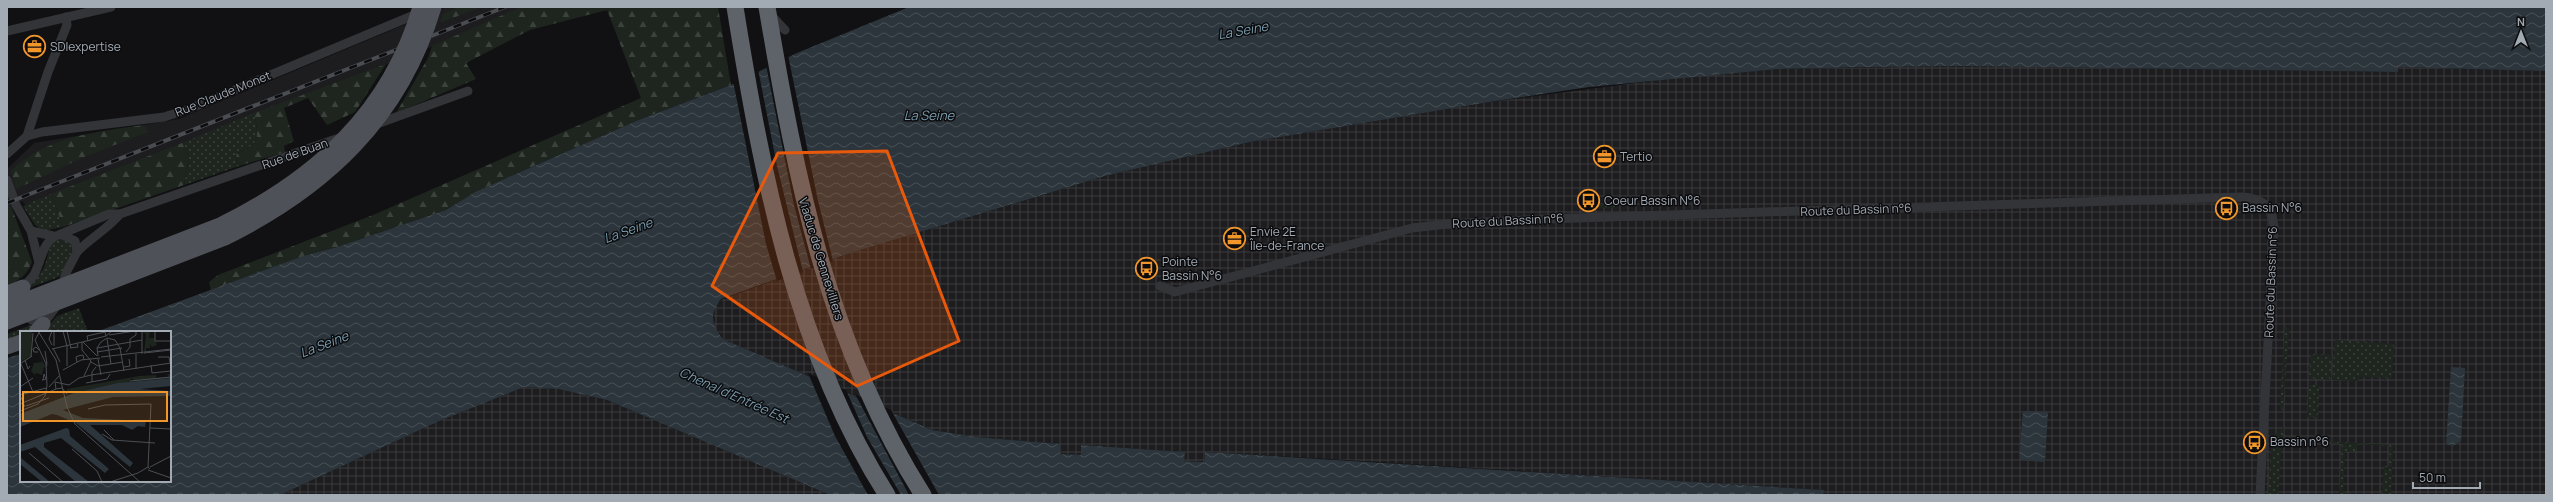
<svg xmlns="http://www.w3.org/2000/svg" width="2553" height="502" font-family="Manrope,sans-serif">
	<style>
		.built { fill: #1d1d20 }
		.industrial { fill: url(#industrial-grid) }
		.grass { fill: url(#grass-dots) }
		.forest { fill: url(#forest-firs) }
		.water { fill: url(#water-waves) }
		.pier { fill: #111113 }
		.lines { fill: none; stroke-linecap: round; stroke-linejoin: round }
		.street { stroke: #323438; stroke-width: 9 }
		.primary { stroke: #4e5157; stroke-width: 15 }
		.highway { stroke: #5e6269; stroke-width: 17 }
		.rail-casing { stroke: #494c51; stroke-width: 4 }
		.rail { stroke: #0c0c0e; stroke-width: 2.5; stroke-dasharray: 8; stroke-linecap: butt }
		.primary-bridge { stroke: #4e5157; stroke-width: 15 }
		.highway-bridge { stroke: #5e6269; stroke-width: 17 }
		.marked { fill: #e8590c; fill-opacity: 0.2; stroke: #e8590c; stroke-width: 3; stroke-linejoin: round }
		.labels { text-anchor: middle; stroke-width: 3; stroke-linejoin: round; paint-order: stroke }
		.poi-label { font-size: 12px; fill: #a2aab3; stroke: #0c0c0e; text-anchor: start }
		.street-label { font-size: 12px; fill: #a2aab3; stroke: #0c0c0e }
		.water-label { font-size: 13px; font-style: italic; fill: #799caf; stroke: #0c0c0e }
		.inset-road { fill: none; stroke: #4b4e53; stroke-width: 1 }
		.view { fill: #f1962b; fill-opacity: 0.15; stroke: #f1962b; stroke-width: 2 }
		.inset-edge { fill: none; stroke: #a2aab3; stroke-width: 2 }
	</style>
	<defs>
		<pattern id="industrial-grid" width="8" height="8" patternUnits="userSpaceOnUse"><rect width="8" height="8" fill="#1d1d20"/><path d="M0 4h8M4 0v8" fill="none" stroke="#3b3b3e"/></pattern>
		<pattern id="grass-dots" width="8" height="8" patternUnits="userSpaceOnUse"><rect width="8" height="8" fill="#1d251e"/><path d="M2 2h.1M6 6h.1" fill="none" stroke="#3b423c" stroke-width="1.8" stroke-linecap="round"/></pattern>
		<pattern id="forest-firs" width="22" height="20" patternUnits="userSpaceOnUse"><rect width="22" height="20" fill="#1d251e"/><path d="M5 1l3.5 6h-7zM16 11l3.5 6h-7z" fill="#3b423c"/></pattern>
		<pattern id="water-waves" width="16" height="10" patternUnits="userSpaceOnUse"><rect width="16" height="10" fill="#2b353b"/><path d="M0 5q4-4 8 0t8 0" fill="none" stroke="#475055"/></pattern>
	</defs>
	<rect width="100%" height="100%" fill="#111113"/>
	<path class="built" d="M447,7h103l-109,36 -215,84 -197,82 -7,-8 -11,5 2,9 -6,7v-53l27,-26 145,-24z"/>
	<g class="industrial">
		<path d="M1966,66l431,6 1,-5 148,4v424h-723v-5l-494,-31 -124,-7 -1,10 -20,-1v-9l-103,-7v10l-21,-1v-10l-83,-7 -45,-7 -209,-91 -9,-12v-19l7,-8 123,-45 261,-79 145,-34 239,-40 194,-25 95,-8z"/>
		<path d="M524,387l34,2 49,11 223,95h-550l157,-73z"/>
	</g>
	<g class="grass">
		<path d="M254,113c5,24 7,31 -18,41l3,12 -55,19 5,-28 -7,-14z"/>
		<path d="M51,194l12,33 -20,4 -8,-6 -12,-19z"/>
		<path d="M1614,204l3,1 -3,3h-26l2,-3z"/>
		<path d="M59,239h6l6,5 1,7 -11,25 -32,12c4,-7 12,-14 15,-21 5,-11 3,-22 15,-28z"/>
		<path d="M79,308l9,24h-45l14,-16z"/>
		<path d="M31,325l2,4 -4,3h-8v6l-14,5v-9z"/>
		<path d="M2285,326l4,4 -6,80 -3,-1z"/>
		<path d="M2335,340l59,4 -2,34 -31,-1 -4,4 -25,-1z"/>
		<path d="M2311,354l21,1 -2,25 -21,-2z"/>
		<path d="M2309,385h10l-1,33 -11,-1z"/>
		<path d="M2284,427l-1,12 110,6 -2,50h-9l2,-29h5l1,-20 -33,-2 -1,7 -11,1 -2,40 8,2 -12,1 3,-51 -60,-4 -4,55h-10l4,-58z"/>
	</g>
	<g class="forest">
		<path d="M459,7h22l-41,16 3,-9z"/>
		<path d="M521,7h197l13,78 -95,36 -161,71 -29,18 -109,37 -34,9 -92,35 -2,-9 9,-7 155,-60 268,-117 -34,-88 -77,20 -64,33 10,16 -80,34 32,-55 4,-12z"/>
		<path d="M386,64l-31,48 -28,13 -19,-27 -24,10 10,33 -10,5 1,6 -46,14 -3,-12c25,-10 23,-17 18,-41z"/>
		<path d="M144,125l4,7 -64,25 -68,32 -5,-18c36,-35 85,-39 133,-46z"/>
		<path d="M182,143l7,14 -5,28 -121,42 -12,-33z"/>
		<path d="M11,206l21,56c-6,14 -12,18 -25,23v-78z"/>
	</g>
	<g class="water">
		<path d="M909,7h1637v64l-148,-4v5l-432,-6 -92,1 -96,2 -189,18 -100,15 -239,40 -145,34 -261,79 -123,44c-12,16 -9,26 2,40l209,91 45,7 84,7 -1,10 21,1v-10l104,7 -1,9 20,1 1,-10 619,38 -1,5h-993l-223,-95 -49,-11 -34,-2 -87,35 -157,73h-273v-137l14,-4v127h149v-149h-74l207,-76 34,-9 109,-37 29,-18 161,-71 95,-36 66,-32z"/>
		<path d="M2451,367l14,1 -4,73 -8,5 -7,-2z"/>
		<path d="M2023,411l25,1 -3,50 -26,-2z"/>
	</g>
	<g class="pier">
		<path d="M788,55l30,146 15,60 -22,8 -17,-64 -28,-140z"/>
		<path d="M758,69l19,97 26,106 -26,9 -11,-37 -33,-163z"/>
		<path d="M808,373l38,17 21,47 34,58h-33l-33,-59z"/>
		<path d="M855,394l36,16 48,85h-30z"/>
	</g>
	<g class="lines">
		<g class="street">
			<path d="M771,15l14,15"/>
			<path d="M7,31l104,-24"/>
			<path d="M374,125l94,-34"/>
			<path d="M27,136l21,-64 19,-47 -1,-8"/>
			<path d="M7,154l20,-18 15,-4 122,-15 25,-8 230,-96"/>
			<path d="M7,180l9,25 15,26 8,32"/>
			<path d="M31,231l22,5"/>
			<path d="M61,234l48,-20h11l219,-76"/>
			<path d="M61,234l14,7 2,11 -10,19 -12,37 -12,16c-18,-3 -29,-19 -20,-36 3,-5 9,-9 12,-15 7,-15 8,-34 26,-39z"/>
			<path d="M77,252c13,-14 31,-23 43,-38"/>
			<path d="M1160,286l15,6 237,-64 35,-4 98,-5 696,-22c21,1 30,8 33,29l-14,269"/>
		</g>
		<g class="primary">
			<path d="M7,293l16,-6"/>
			<path d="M36,332l7,-8"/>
			<path d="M7,347l14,-5"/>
		</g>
		<path class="highway" d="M735,7c27,168 60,343 152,488"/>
		<defs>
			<path id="rail" d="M7,203l498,-196"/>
		</defs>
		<use href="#rail" class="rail-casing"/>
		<use href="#rail" class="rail"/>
		<g class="primary-bridge">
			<path d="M7,307l213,-82c96,-47 169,-113 200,-218"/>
			<path d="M7,322l218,-84c101,-50 176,-120 209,-231"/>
		</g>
		<path class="highway-bridge" d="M767,7c29,172 61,338 156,488"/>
	</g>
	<path class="marked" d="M887,151l72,190 -102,45 -145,-100 66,-133z"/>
	<defs>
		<symbol id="office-ring" viewBox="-11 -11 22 22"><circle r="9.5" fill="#0c0c0e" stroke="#f1962b" stroke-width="1.5"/><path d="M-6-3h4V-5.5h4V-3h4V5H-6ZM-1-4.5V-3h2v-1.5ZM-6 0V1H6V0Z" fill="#f1962b"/></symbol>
		<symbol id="bus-ring" viewBox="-11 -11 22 22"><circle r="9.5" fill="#0c0c0e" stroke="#f1962b" stroke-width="1.5"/><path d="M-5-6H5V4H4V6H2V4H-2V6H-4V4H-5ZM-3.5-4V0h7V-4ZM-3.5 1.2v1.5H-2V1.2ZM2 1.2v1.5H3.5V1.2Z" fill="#f1962b"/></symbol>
	</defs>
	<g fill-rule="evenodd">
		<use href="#office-ring" x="22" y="34" width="25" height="25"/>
		<use href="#office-ring" x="1592" y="144" width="25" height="25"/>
		<use href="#bus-ring" x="1576" y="188" width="25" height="25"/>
		<use href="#bus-ring" x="2214" y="196" width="25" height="25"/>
		<use href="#office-ring" x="1222" y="226" width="25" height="25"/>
		<use href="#bus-ring" x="1134" y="256" width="25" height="25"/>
		<use href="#bus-ring" x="2242" y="430" width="25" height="25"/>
	</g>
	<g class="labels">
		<g class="poi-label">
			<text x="50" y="51">SDIexpertise</text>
			<text x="1620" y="161">Tertio</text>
			<text x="1604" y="205">Coeur Bassin N°6</text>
			<text x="2242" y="212">Bassin N°6</text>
			<text x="1250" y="236">Envie 2E<tspan x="1250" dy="14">Île-de-France</tspan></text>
			<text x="1162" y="266">Pointe<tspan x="1162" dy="14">Bassin N°6</tspan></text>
			<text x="2270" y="446">Bassin n°6</text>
		</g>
		<g class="street-label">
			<text transform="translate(223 94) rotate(-22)" y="4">Rue Claude Monet</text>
			<text transform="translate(295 154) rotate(-20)" y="4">Rue de Buan</text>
			<text transform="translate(1856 210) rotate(-2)" y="4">Route du Bassin n°6</text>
			<text transform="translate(1508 221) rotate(-3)" y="4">Route du Bassin n°6</text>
			<text transform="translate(821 259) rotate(73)" y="4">Viaduc de Gennevilliers</text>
			<text transform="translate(2271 282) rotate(-88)" y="4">Route du Bassin n°6</text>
		</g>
		<g class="water-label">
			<text transform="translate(1243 30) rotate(-10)" y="5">La Seine</text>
			<text x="929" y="120">La Seine</text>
			<text transform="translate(628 230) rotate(-20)" y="5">La Seine</text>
			<text transform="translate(324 344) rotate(-21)" y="5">La Seine</text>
			<text transform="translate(734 395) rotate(24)" y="5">Chenal d'Entrée Est</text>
		</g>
	</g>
	<g transform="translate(20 331)">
		<rect width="151" height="151" fill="#111113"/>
		<path d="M19,23l7,14 -2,-1 -2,8 -6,-2 -1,2 -4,-4 3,-8 8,-1zM147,43h3l1,4 -37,3 -2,-3 -3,4 -46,9 -16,1v-3l72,-13 17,-1v3l13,-1z" fill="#1d251e"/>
		<path d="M0,0h12l-1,25 -11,7zM130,0l-1,7h5l3,7 -5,2 -2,-3v4h-4v5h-2l2,-19 -4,-1z" fill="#1d251e"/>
		<path d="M151,47v8l-31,3 31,2v5l-58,1 -50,13 20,8 63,3 -1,6 -7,-1 -6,4 -10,-5h-32l43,38 -3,4 -54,-44 -19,-8 -5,-1 -32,13v-13l54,-21 44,-10zM46,97l3,1 1,7 39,33 -4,4 -44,-35 -17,5v4l45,35h-13l-41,-35 -15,5v-7zM0,125l1,2 29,24h-8l-22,-18z" fill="#2b353b"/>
		<path class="inset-road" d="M18,0l18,29 11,47 8,17 65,58M20,0l-5,9 12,26M32,0l-3,8 3,6M43,0l4,15M47,0l4,17M122,0v23M135,0v10h16M89,4l26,-4M87,8l4,25M70,9l16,-4 6,-5M68,10l-1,-5 18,-4 1,4M62,11v8l9,11 -7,15M63,11l14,14M34,15v-15M33,17l7,14M50,17l8,-1 -1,-4M77,17l45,-8M32,18l39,-9M25,20l2,13M18,21h-4l-1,-3 3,-2 3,3M77,21l25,-4M106,21l4,-5v-8l6,-4v-4M124,22l27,-3M116,23v15M78,25l-1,-8 4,-6 6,-4 8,2 5,8 4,23M11,26l2,-24M81,26l70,-8M138,26h11l1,6M78,28l3,16M5,29l3,9 2,-3M57,31l-1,-5 2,-1 5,-1 1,5M71,31l7,4 25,-4M0,33l12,-8M1,33l12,28M131,34l1,8 19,-2M47,35v-20M104,36l6,-1 -1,-7M43,39l18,-10 19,-2M22,49h1l3,-1 -2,-5 -1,6M110,50l41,-4M35,51l14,3 10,-7 12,-3 80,-12M35,51l1,7 6,-1 5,6M72,51v-10l4,-5M66,52l21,-4 3,-5M0,56l13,-9M29,56l10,-11M0,64l26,-7M0,64l5,12M0,73l36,-15M6,75l23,-8M68,78l17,-4 46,-1 -3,63M0,80l18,-7 7,-8 2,-10 -1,-22M130,97l21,1M84,99l10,10M82,103l10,6 43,3M52,118l25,22 5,11M9,122l34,29M130,136l21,-11M128,139l23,8M90,151l28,-9 10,-6 2,2"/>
		<path class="view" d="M3,61h144v29h-144z"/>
		<rect width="151" height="151" class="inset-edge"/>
	</g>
	<rect width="2553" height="502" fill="none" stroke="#a2aab3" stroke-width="16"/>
	<g transform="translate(2521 32)" stroke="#0c0c0e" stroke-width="3" paint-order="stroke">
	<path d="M0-3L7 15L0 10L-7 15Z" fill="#a2aab3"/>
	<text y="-6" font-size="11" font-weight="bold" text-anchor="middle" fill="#a2aab3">N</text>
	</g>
	<path d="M2413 482v6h67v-6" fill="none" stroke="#a2aab3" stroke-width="2"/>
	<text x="2419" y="482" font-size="12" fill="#a2aab3" stroke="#0c0c0e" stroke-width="3" paint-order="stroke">50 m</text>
</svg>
